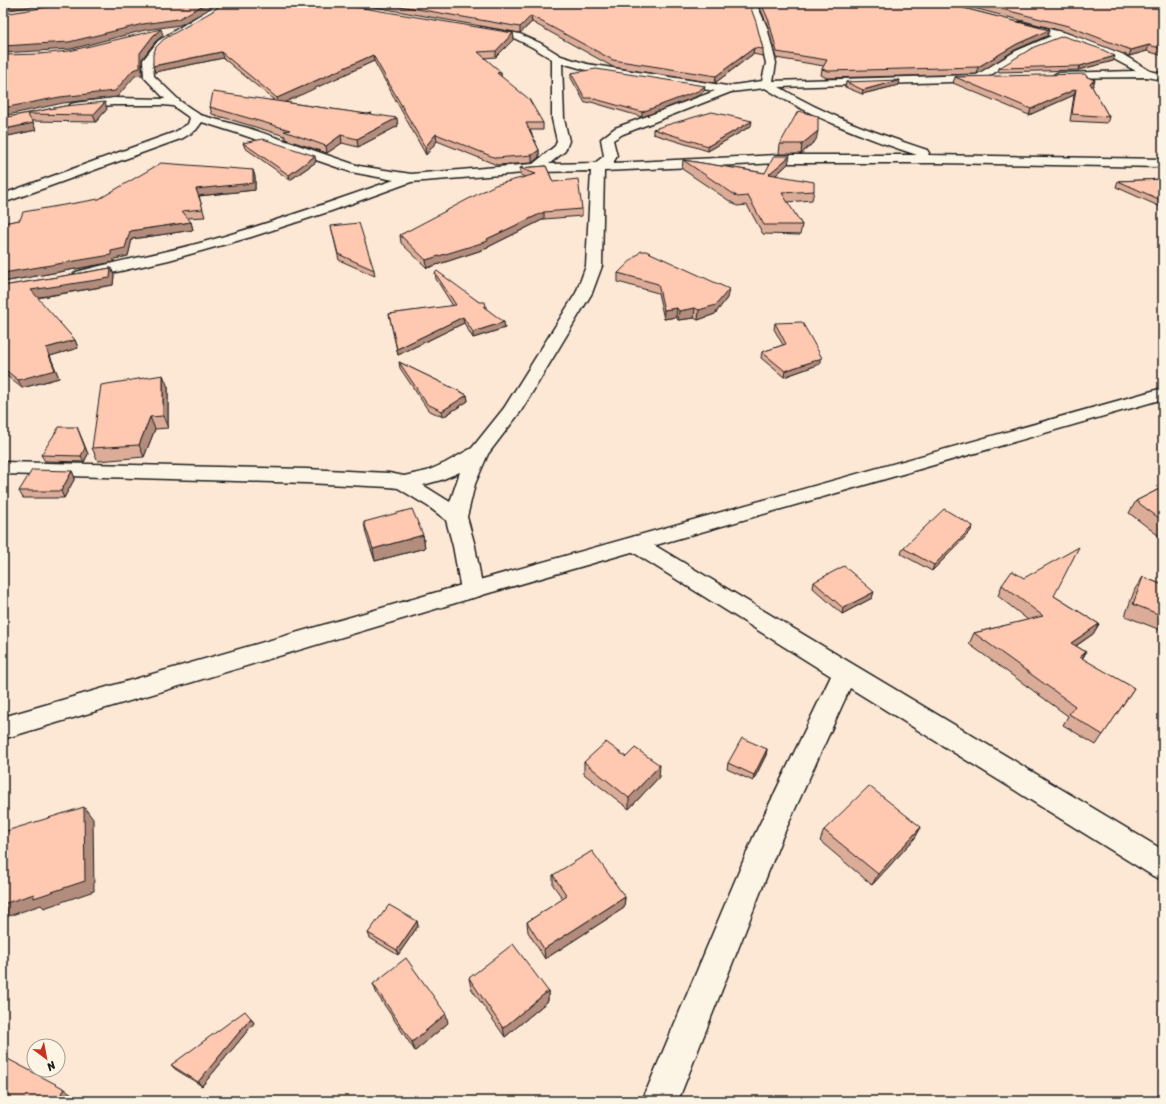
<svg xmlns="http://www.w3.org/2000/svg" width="1166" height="1104" font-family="Sriracha,sans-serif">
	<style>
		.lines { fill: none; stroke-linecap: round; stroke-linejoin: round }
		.street-casing { stroke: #1c1c1c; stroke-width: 3 }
		.secondary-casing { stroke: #1c1c1c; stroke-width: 3 }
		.street { fill: #fcf5e5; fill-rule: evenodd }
		.secondary { fill: #fcf5e5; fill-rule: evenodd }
		.wall { fill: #dbac98; stroke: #1c1c1c }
		.shaded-wall { fill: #b28c7c; stroke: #1c1c1c }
		.building { fill: #ffc8b1; stroke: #1c1c1c }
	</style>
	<rect width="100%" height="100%" fill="#fde8d5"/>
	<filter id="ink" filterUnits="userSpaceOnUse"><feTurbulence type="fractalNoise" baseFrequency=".025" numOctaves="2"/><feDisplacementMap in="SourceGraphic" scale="8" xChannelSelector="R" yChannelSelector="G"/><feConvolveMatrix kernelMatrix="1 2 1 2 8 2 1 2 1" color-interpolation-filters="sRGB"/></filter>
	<g filter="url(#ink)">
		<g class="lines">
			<defs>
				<g id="street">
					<path d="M219,3h10c-15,19 -71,34 -76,58 -1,4 1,11 1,15l26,25 20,14 48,13 111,38 52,8 122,-10 22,-18 2,-5 -5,-22v-60l-20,-12 -18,-9 -34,-6 -2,-2 2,-2 3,-1 37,7 20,9 21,13 26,8 140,22 35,-5 4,-18 -9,-36 -9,-24h8l11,24 9,36 -3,18 203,-6 40,-24 35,-15 -34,-9 -2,-2 2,-2 3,-1 46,11 24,8 32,13 28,17 13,3v6l-16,-3 -94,1 -1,-2 5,-3 79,-2 -37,-20 -38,-12 -38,16 -34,21 1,2 -1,2 -4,1 -206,6c46,28 97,46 148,63l2,3 -1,2 235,4v8l-223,-4h-162l-174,8 -2,95 -10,27 -71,118 -33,43 -13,30 -8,33 8,29 8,44 -3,6 -8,2 -8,-2 -3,-6 -8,-44 -7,-26 -17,-13 -31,-19 -9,-1 -83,-4 -303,-9v-12l303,7 83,4 15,3 23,-5 18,-8 27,-15 32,-40 72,-115 10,-27 5,-95 -55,1 -125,10 -80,29 -80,26 -82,23 -88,20 -5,-2 -3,-3 3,-3c41,-11 83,-18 124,-29 66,-18 130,-41 194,-63l-43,-8 -111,-38 -38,-12 -6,8 -13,8 -180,65v-9l172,-62 13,-8 2,-6 -17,-12 -10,-1h-50l-38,4 -4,-1 -2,-2 2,-2 4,-1 38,-5 52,1 -21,-22 -1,-17 15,-19zM562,63l24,7 129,21 -100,37 -14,11 3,17 -9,7 -46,1 16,-13 4,-10 -5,-22zM765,88c48,30 99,49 152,67h-139l-165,8 4,-7 -4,-16 10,-6 108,-42zM460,472l-10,30 -27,-17 18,-5z"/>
					<path d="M636,536l8,3 519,311v30l-10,-4 -303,-188 -69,152 -103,261h-36l111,-263 78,-162 -203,-127 -3,-5 3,-5z"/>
				</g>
				<path id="secondary" d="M1163,388v11l-691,199 -469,141v-22l469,-135z"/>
			</defs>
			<use href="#street" class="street-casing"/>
			<use href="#secondary" class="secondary-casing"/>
			<use href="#street" class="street"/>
			<use href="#secondary" class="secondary"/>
		</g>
		<g class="wall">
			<path d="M352,3h397l14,46v7l-10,-2 -38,29 -102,-16 -81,-45 -12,11z"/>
			<path d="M758,3h186l105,27 -2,6 -32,14 -38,24 -150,4 -6,-3 1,-6 2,-3 -48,-8 -8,-31z"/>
			<path d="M954,3h209v53l-16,-5 -18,5 -63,-24z"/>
			<path d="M221,5l292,28 1,6 -18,18 -12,1 17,14v4l42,47v7h-13l9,20v7l-7,6 -35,2 -60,-24 -11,14 -52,-94 -90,41 88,13 26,11 -40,21 -16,-4 -15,10 -42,-14v-3l-73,-22 -2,-7 64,-7 -51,-42 -68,14 -2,-6 58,-54z"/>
			<path d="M1113,61l-35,9 -80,2 1,-4z"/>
			<path d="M571,73l133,18 -6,5 -56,21 -51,-15 -6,1 -14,-25z"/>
			<path d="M955,77h132l8,3 -3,7 17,30 -2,6 -37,-2 4,-26 -45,20 -76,-32z"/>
			<path d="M846,82l53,3 -37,9 -17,-7z"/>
			<path d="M1162,102h1v11l-4,-2z"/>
			<path d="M65,106l42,3 -11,13 -64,-1 4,9 -28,6 -5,3v-21z"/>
			<path d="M751,126l-43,25 -55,-17v-5z"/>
			<path d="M816,140l-15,14h-22l1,-10z"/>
			<path d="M243,143l73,19 -26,18 -45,-32z"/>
			<path d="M683,160l82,13 23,-9 -12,11 38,16 -2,9 -25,2 15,23 -2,10 -37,-1 -16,-29 -10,1 -55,-37z"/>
			<path d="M546,166l7,16 29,27v7l-38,3 -56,28v1l-61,20 -26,-25 -1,-8 125,-58 -5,-2v-7z"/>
			<path d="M253,170l2,7v13l-56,6 6,21 -18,1 4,4 2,8 -61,9 -4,17 -14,3v3l-111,20v-59l17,-3 79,-21z"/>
			<path d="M1163,179v29l-47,-21 2,-6z"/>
			<path d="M331,226l43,44 1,6 -36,-16z"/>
			<path d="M111,268l3,7 -1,10 -76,13 38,42 3,8 -28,8 9,22 -37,10 -19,-15v-87z"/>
			<path d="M435,273l44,29 7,4v2l19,20 -32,10 -9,-15 -66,32 -9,-41 64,-8 -17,-27z"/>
			<path d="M618,273l109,25 -12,16 -17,6 -4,-2 -16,2 -2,-3 -12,2 -6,-26 -40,-11z"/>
			<path d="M775,323l47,35 -2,6 -36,13 -23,-19 1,-6 21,-7 -9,-16z"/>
			<path d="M399,362l68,33 1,6 -25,16 -15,-7 -28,-42z"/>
			<path d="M168,387v41l-13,1 -11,28 -46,4 -6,-13z"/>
			<path d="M77,427l11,27 -4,8 -39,-1 -4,-6z"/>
			<path d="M72,471l3,7 -11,20h-41l-4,-7z"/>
			<path d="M1163,487v52l-34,-26 7,-12z"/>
			<path d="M364,522l59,13 2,13 -50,13 -9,-27z"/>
			<path d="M973,526l-3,6 -38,39 -31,-17 2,-6z"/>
			<path d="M1143,577l20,8v46l-38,-15 10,-27z"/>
			<path d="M814,582l58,16 -30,16 -29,-26z"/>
			<path d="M1002,585l52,11 45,28 -6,10 -17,12 10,6 -4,7 52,29 -38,57 -33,-20 5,-9 -99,-72 5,-11 54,-13 -30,-24z"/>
			<path d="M767,749l-1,6 -13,26 -26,-12 1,-6z"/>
			<path d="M626,757l33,20 -30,32 -45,-35v-12z"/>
			<path d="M921,827l-6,11 -43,47 -52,-44 4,-11z"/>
			<path d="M553,875l72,22 -1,11 -79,51 -17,-27 -1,-10 36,-23 -10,-14z"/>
			<path d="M417,921l1,5 -20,29 -28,-17 -2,-5z"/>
			<path d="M469,978l79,13v10l-43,36 -34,-49z"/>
			<path d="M373,984l75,39 -33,28 -38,-57z"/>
			<path d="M251,1018l3,5 -52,63 -27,-17 -4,-4z"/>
		</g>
		<g class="shaded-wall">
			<path d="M18,3h38l-53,8v-6z"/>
			<path d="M207,3h10l-11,8 -26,14 -35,5 -74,19 -68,4v-7z"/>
			<path d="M531,16l1,6 -12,11v-6z"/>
			<path d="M161,29l2,6 -8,7 -13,17v16l-7,1 -18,21 -54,6 -60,13v-8l137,-55 13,-17z"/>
			<path d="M1049,30l-2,6 -32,14 -38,24 1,-7 39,-23z"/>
			<path d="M513,33l1,6 -18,18v-6z"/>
			<path d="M1149,45l-2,6 -18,5 2,-6z"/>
			<path d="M754,48l-1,6 -38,29 1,-7z"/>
			<path d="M221,52l2,6 -68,14 -2,-6z"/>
			<path d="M373,55l1,6 -95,44 -2,-7z"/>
			<path d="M1115,56l-2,5 -35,9 2,-4z"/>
			<path d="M501,72v6l-4,-5z"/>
			<path d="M900,80l-1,5 -37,9 1,-4z"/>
			<path d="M1095,80l-2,6 -5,3 2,-6z"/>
			<path d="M705,86l-1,5 -6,5 -56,21v-5z"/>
			<path d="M1076,89l-2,6 -45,20 2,-6z"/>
			<path d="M105,102l2,7 -11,13 -3,-7z"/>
			<path d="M397,118l1,8 -40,21 -1,-8z"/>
			<path d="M752,121l-1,5 -43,25v-5z"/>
			<path d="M33,123l3,7 -28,6 -5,3v-9l2,-1z"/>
			<path d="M818,131l-2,9 -15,14 1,-10z"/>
			<path d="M436,134l1,7 -11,14 -1,-8z"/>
			<path d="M341,135l1,8 -15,10 -1,-7z"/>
			<path d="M539,150v7l-7,6v-8z"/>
			<path d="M315,156l1,6 -26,18 -1,-5z"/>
			<path d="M790,156l-2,8 -21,19 2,-9z"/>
			<path d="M253,170l2,7v13l-57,6 -2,-7z"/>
			<path d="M544,212v7l-56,28v1l-61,20 -1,-8 61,-21z"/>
			<path d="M191,222l2,8 -61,9 -4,17 -14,3v3l-111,20v-9l108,-22 19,-20z"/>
			<path d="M111,268l3,7 -1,10 -79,13 -3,-8z"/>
			<path d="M729,289l-2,9 -12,16 -17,6 1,-10z"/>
			<path d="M677,308l-1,9 -12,2v-9z"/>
			<path d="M695,308l-1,10 -16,2 1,-9z"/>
			<path d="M463,317l1,6 -66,32 -1,-6z"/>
			<path d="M504,322l1,6 -32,10v-6z"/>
			<path d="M75,340l3,8 -28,8 9,22 -37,10 -4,-8 28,-32z"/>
			<path d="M822,358l-2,6 -36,13 1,-6z"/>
			<path d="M163,375l5,12v41l-5,-12z"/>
			<path d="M467,395l1,6 -25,16 -1,-6z"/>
			<path d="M150,417l5,12 -11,28 -5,-12z"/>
			<path d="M77,427l11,27 -4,8 -3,-6z"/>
			<path d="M72,471l3,7 -11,20 -3,-7z"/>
			<path d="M973,526l-3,6 -38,39 2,-6z"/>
			<path d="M423,535l2,13 -50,13 -2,-12z"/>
			<path d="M874,592l-2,6 -30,16 1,-6z"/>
			<path d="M1099,624l-6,10 -28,19 6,-10z"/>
			<path d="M1086,652l-6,11v-6z"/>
			<path d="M767,749l-1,6 -13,26 1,-6z"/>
			<path d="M660,765l-1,12 -30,32v-11z"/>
			<path d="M84,807l9,12 1,72 -50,17 -3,-3 -38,13v-14z"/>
			<path d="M921,827l-6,11 -43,47 6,-11z"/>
			<path d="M625,897l-1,11 -79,51 -1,-10z"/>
			<path d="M417,921l1,5 -20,29 -1,-5z"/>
			<path d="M548,991v10l-43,36 -2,-9z"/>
			<path d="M446,1014l2,9 -33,28 -3,-9z"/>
			<path d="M251,1018l3,5 -52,63 -4,-4z"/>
			<path d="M65,1089l11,8 -3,4h-17z"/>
		</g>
		<g class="building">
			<path d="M3,3h15l-15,2z"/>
			<path d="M73,3h134l-29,16 -35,5 -74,18 -66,4v-32z"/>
			<path d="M224,3h109l180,30 -17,18 -18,1 23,20 -4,1 32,26 14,24h-17l13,27 -7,5 -36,3 -60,-24 -11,13 -52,-92 -96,43 -56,-46 -68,14v-11l3,-8 8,-8 47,-27 10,-7z"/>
			<path d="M383,3h366l7,19 7,27 -9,-1 -38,28 -103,-16 -82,-44 -11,11z"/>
			<path d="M761,3h183l105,27 -32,14 -39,23 -150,4 -6,-2 5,-9 -50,-8 -8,-31z"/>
			<path d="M978,3h185v46l-14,-4 -18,5 -63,-24z"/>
			<path d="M161,29l-8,7 -13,17v15l-7,2 -18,21 -55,6 -57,11v-53l36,-1 30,-3z"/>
			<path d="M1063,36l38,13 14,7 -35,10 -81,2 35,-21z"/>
			<path d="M596,69l109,17 -7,5 -56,21 -51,-14h-6l-14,-25z"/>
			<path d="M1085,74l2,3 8,3 -5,3 19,34 -37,-3 4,-25 -45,20 -76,-32z"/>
			<path d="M900,80l-37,10 -17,-8z"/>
			<path d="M213,92l154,22 5,-1 -2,1 27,4 -40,21 -16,-4 -15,11 -42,-15 6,-1 -80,-23z"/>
			<path d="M105,102l-12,13 -66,-1 6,9 -28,6 -2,1v-12l62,-12z"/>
			<path d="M798,111l20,5v15l-16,13h-22z"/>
			<path d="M712,112l40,9 -44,25 -55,-17z"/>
			<path d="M263,139l52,17 -26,19 -46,-32z"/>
			<path d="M774,156h16l-21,18 45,8v9l-32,2 20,32h-38l-16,-29 -10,1 -55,-37 82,13z"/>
			<path d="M161,163l92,7v13l-57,6 7,20 -21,2 9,11 -61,9 -5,17 -14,3v4l-108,18v-50l17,-3 3,-8 76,-13z"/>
			<path d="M546,166l7,16 25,-3 4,30 -38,3 -57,27 1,2 -62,19 -26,-25 95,-50 41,-11 -16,-6z"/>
			<path d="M1163,179v22l-45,-20z"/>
			<path d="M359,223l15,47 -36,-16 -7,-28z"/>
			<path d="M641,251h5l83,38 -13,16 -17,5 -4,-2 -16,3 -2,-3 -13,2 -6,-26 -40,-11z"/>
			<path d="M111,268l-1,10 -79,12 44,50 -29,8 9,22 -37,10 -15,-12v-82z"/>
			<path d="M437,271l42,31h6l1,4 -2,1 20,15 -31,10 -10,-15 -66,32 -8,-35 67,-9 -21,-32z"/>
			<path d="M802,322l20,36 -37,13 -23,-19 24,-8 -11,-21z"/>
			<path d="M399,362l68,33 -25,16 -15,-7z"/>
			<path d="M163,375v41l-13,1 -11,28 -47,3 9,-63z"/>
			<path d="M59,427h18l8,21 -4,8 -40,-1z"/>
			<path d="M32,470l40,1 -11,20h-42z"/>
			<path d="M1163,487v34l-27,-20z"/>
			<path d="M412,509l11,26 -50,14 -9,-27z"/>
			<path d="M944,509l29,17 -39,39 -31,-17z"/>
			<path d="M1079,547l-25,49 45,28 -28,19 15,9 -6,5 54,31 -31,47 -34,-21 6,-8 -101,-73 69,-17 -41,-31 10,-14 12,7z"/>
			<path d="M844,566l30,26 -31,16 -29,-26z"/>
			<path d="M1143,577l20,8v31l-30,-12z"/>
			<path d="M742,738l25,11 -13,26 -26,-12z"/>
			<path d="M606,742l20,15 9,-9 25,17 -31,33 -45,-36z"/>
			<path d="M869,786l52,41 -43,47 -54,-44z"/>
			<path d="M84,807l1,74 -51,17v-4l-31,10v-72z"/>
			<path d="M592,851l33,46 -81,52 -17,-27 40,-26 -14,-21z"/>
			<path d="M389,905l28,16 -20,29 -29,-17z"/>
			<path d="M513,944l35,47 -45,37 -34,-50z"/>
			<path d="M406,958l40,56 -34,28 -39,-58z"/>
			<path d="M245,1011l6,7 -53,64 -27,-17z"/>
			<path d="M4,1057l61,32 -9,12h-53v-42z"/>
		</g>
	</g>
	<rect width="1166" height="1104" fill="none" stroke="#fcf5e5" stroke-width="16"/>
	<rect x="8" y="8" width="1150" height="1088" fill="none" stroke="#1c1c1c" stroke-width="1.5" filter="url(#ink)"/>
	<g transform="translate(46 1058) rotate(148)"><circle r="19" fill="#fcf5e5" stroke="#a29e95"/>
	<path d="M0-3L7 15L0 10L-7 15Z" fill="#c8321e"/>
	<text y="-6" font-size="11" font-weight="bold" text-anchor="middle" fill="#1c1c1c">N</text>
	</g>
</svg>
